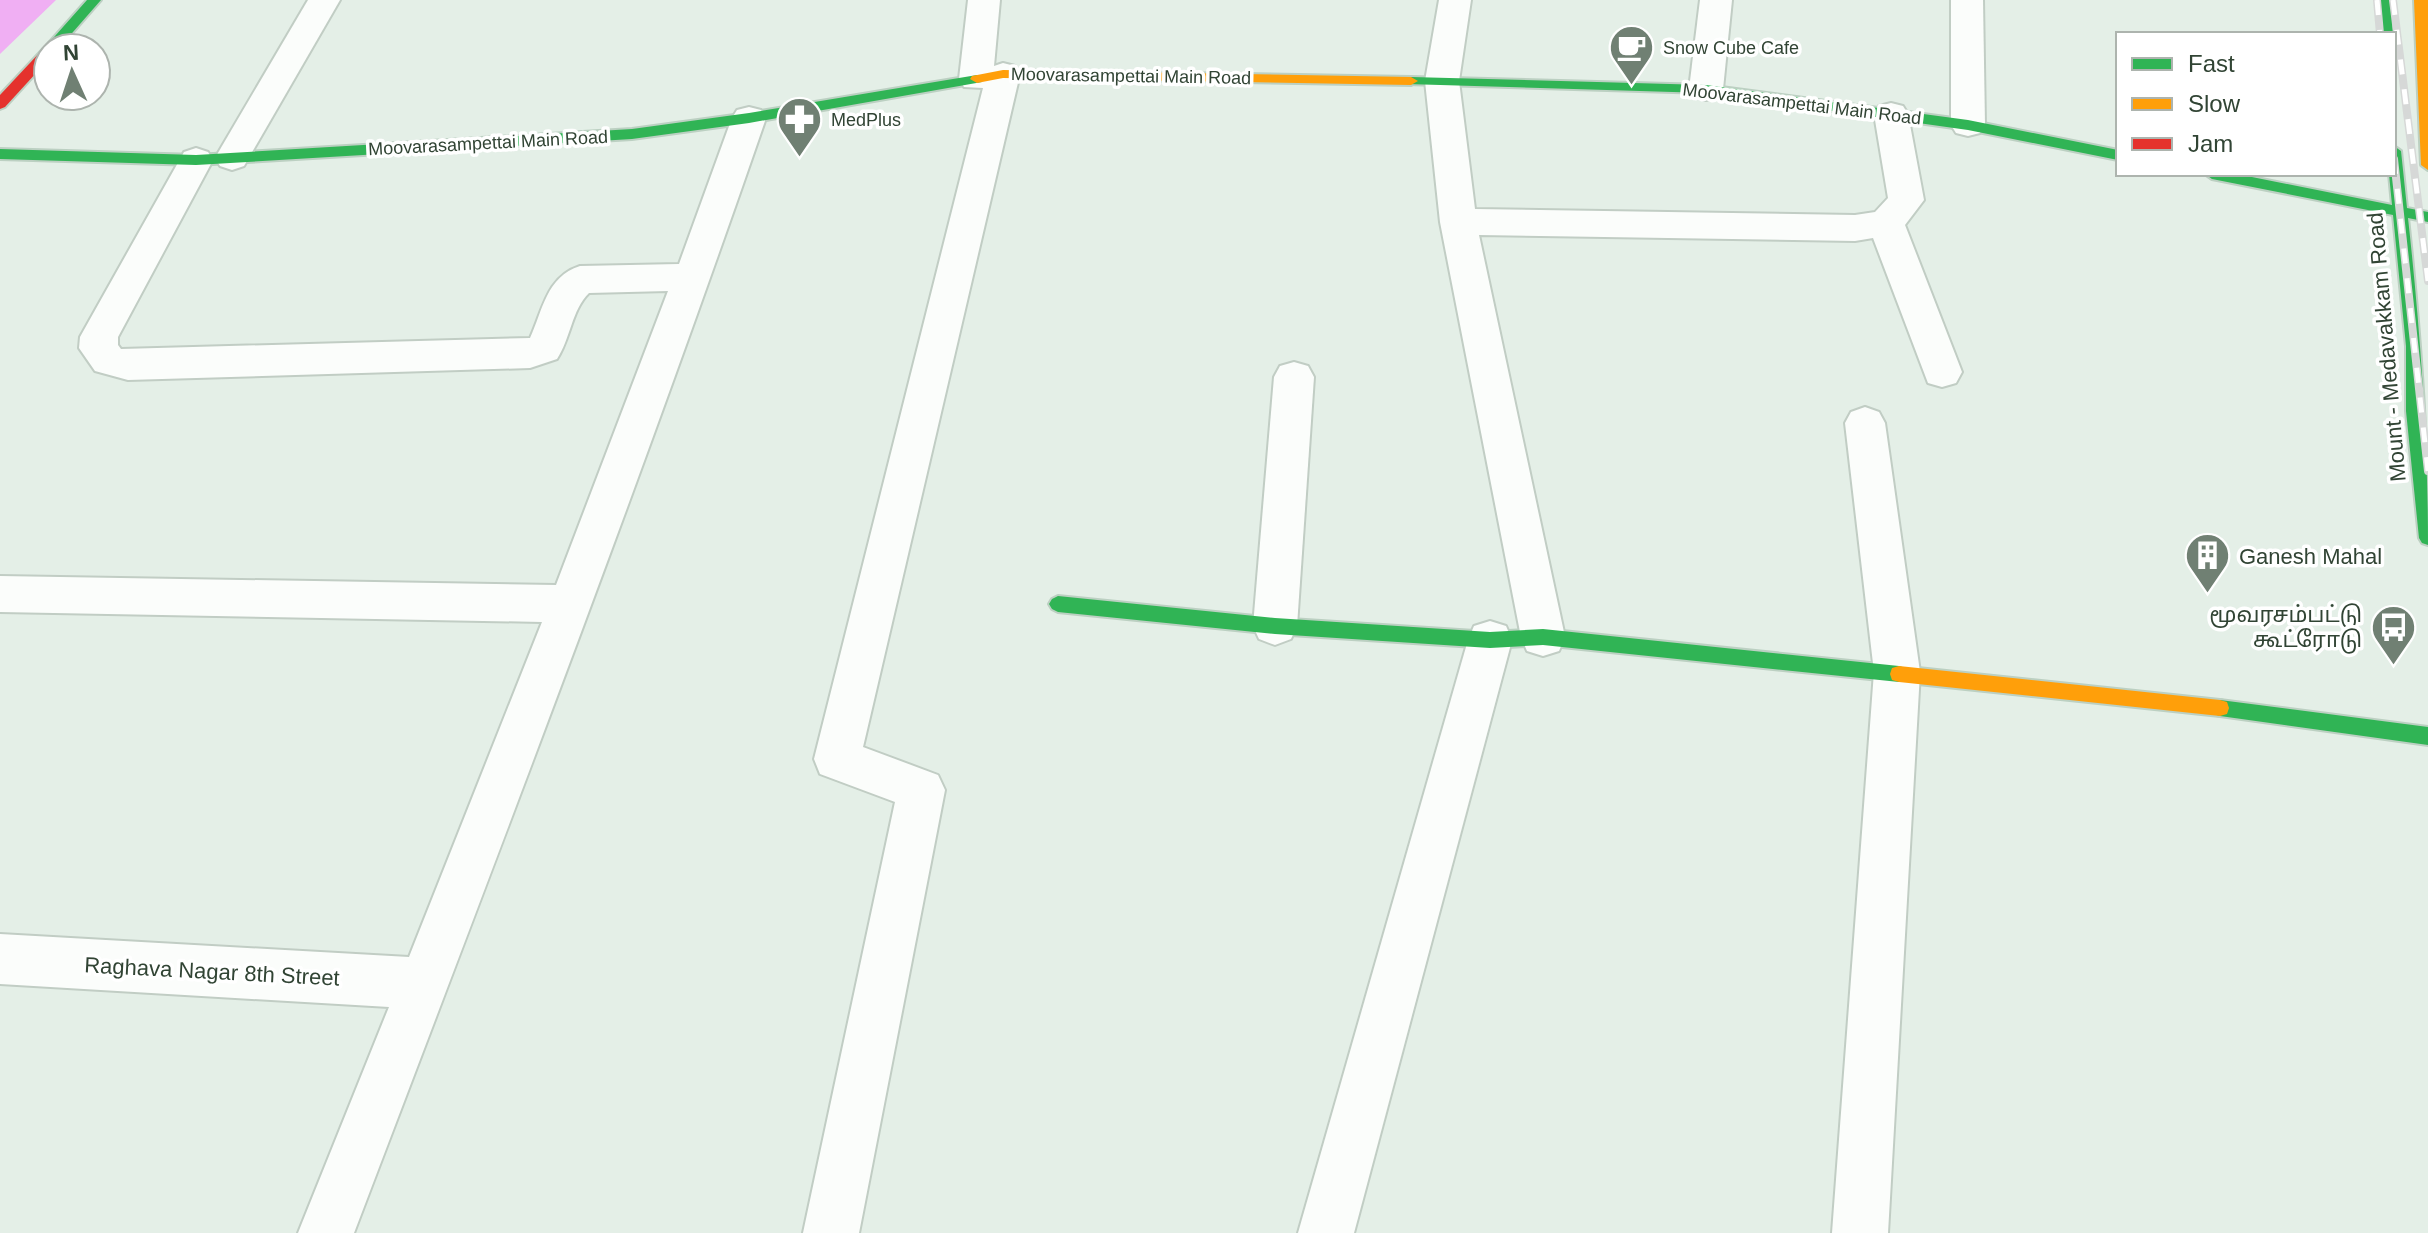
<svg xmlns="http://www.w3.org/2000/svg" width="2428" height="1233" font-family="Arial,'Noto Sans Tamil',sans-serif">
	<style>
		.water { fill: #f0aff3 }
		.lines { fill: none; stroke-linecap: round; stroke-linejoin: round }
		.street-casing { stroke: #c1cdc4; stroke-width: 4 }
		.fast-casing { stroke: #bcd0c2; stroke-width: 4 }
		.slow-casing { stroke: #bcd0c2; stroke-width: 4 }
		.jam-casing { stroke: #bcd0c2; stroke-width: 4 }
		.street { fill: #fbfdfb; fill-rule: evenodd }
		.fast { fill: #30b455; fill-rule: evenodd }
		.slow { fill: #ff9f0a; fill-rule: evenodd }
		.jam { fill: #e5322d; fill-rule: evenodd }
		.rail-casing { stroke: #d6d8d7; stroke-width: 8 }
		.rail { stroke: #fff; stroke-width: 5; stroke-dasharray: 15; stroke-linecap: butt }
		.labels { text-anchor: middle; stroke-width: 7; stroke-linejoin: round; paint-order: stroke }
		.far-poi-label { font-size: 18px; fill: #314434; stroke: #fff; text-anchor: start }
		.far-street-label { font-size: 18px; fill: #314434; stroke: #fff }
		.street-label { font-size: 22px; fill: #314434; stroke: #fff }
		.poi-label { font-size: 22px; fill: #314434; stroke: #fff; text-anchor: start }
	</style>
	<rect width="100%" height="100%" fill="#e4efe7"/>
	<path class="water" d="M0,0h56l-56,54z"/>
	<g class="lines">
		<defs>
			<g id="street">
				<path d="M308,0h32l-96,166 -12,4 -12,-4 -5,-8z"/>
				<path d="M968,0h32l-6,66 9,-3 12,3 5,8 -157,673 75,28 7,15 -86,443h-56l92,-431 -75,-28 -6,-15 169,-671 -19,-1 -5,-8z"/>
				<path d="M1439,0h32l-12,81 16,128 380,6 20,-3 13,-14 -14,-84 5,-8 12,-3 12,3 5,8 16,86 -19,25 57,147 -6,11 -14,4 -14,-4 -55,-145 -18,3 -376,-6 86,402 -6,14 -16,5 -16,-5 -6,-14 -81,-415 -15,-141z"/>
				<path d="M1700,0h32l-9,89 -5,8 -12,3 -12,-3 -5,-8z"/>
				<path d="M1951,0h32l2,125 -5,8 -12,3 -12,-3 -5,-8z"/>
				<path d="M749,107l12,3 5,8c-129,374 -271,744 -412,1115h-56l91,-226 -389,-23v-50l409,23 133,-335 -542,-10v-36l556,9 112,-294 -79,2c-17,16 -19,47 -32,66l-27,9 -402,12 -33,-9 -16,-23 1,-11 104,-185 12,-4 12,4 5,8 -95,177v8l3,4 409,-11c13,-28 16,-61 50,-72l99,-2 53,-146 5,-8z"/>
				<path d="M1294,362l14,4 6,11 -17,249 -6,13 -16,6 -16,-6 -6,-13 21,-249 6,-11z"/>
				<path d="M1865,407l14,5 6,11 35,249 -32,561h-56l42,-561 -29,-249 6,-11z"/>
				<path d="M1490,621l16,5 6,14 -158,593h-56l170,-593 6,-14z"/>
			</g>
			<g id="fast">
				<path d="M87,0h14l-42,48h-11l-1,3v-6z"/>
				<path d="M2377,0h14l2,34h-14z"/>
				<path d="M977,75l5,1v6l-233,41 -117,16 -436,26 -196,-6v-10l196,6 436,-26 117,-16z"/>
				<path d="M1411,77l295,8 262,35 150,30v10l-150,-30 -262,-37 -300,-9v-6z"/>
				<path d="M2394,146l7,5 6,57 21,4v10l-20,-4c12,109 20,218 20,327l-6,-2 -3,-5 -13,-127v-65l-13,-131 -181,-36 -7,-5h32l155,31 -3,-31h5z"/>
				<path d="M1058,596l217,22 215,14 53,-3 356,37 7,2 2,6 -2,6 -7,2 -356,-37 -53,3 -215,-14 -217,-22 -6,-3 -3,-5 3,-5z"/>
				<path d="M2220,700l208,27v18l-208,-29 -7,-2 -2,-6 2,-6z"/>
			</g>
			<g id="slow">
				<path d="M2414,0h14v170l-7,-5z"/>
				<path d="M1003,70l408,7 7,4 -7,4 -408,-7 -26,5 -7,-4 2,-3z"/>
				<path d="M1899,666l321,34 7,2 2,6 -2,6 -7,2 -321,-34 -7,-2 -2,-6 2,-6z"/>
			</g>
			<path id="jam" d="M48,48v12l-43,47 -5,2v-14l43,-46z"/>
		</defs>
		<use href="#street" class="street-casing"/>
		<use href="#fast" class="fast-casing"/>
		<use href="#slow" class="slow-casing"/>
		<use href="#jam" class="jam-casing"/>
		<use href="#street" class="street"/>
		<use href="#fast" class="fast"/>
		<use href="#slow" class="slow"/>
		<use href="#jam" class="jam"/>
		<defs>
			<g id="rail">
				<path d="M2377,0l3,34"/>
				<path d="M2393,0l35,281"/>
				<path d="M2394,159l34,312"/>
			</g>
		</defs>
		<use href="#rail" class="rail-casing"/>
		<use href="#rail" class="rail"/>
	</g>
	<defs>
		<symbol id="cafe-pin" viewBox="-11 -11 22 30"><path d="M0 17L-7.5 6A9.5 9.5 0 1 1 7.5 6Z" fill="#708073" stroke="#fff"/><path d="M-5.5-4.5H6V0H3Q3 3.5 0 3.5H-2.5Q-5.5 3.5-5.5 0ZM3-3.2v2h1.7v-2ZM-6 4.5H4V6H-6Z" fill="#fff"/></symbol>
		<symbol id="pharmacy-pin" viewBox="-11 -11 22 30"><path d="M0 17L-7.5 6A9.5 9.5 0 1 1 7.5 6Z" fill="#708073" stroke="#fff"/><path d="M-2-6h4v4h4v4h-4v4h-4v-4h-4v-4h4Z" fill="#fff"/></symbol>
		<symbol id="building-pin" viewBox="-11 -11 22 30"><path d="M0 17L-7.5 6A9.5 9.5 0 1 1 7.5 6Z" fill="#708073" stroke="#fff"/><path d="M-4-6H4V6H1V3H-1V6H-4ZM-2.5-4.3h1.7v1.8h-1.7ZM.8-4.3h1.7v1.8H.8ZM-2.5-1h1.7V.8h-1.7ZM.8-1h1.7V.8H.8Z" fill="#fff"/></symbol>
		<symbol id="bus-pin" viewBox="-11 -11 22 30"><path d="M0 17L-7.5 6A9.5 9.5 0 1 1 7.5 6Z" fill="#708073" stroke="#fff"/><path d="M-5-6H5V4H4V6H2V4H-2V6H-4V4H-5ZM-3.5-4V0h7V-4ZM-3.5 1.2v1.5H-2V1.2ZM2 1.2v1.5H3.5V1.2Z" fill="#fff"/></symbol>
	</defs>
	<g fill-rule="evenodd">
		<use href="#cafe-pin" x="1606" y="22" width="51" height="69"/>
		<use href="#pharmacy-pin" x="774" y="94" width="51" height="69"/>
		<use href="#building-pin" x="2182" y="530" width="51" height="69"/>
		<use href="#bus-pin" x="2368" y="602" width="51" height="69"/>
	</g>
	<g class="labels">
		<g class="far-poi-label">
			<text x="1663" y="54">Snow Cube Cafe</text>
			<text x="831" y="126">MedPlus</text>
		</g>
		<g class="far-street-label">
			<text transform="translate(1131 76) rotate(1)" y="6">Moovarasampettai Main Road</text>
			<text transform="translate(1802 104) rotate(7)" y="6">Moovarasampettai Main Road</text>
			<text transform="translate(488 143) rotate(-3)" y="6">Moovarasampettai Main Road</text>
		</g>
		<g class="street-label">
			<text transform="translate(2386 347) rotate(-95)" y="8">Mount - Medavakkam Road</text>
			<text transform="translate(212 971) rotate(3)" y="8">Raghava Nagar 8th Street</text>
		</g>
		<g class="poi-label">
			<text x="2239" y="564">Ganesh Mahal</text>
			<text x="2362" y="622" text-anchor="end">மூவரசம்பட்டு<tspan x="2362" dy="25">கூட்ரோடு</tspan></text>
		</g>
	</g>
	<rect x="2116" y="32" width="280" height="144" fill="#ffffff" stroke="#adb4ae" stroke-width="2"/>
	<rect x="2132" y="58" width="40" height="12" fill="#30b455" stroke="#adb4ae" stroke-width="2"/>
	<text x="2188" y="72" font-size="24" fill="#314434">Fast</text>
	<rect x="2132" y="98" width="40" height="12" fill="#ff9f0a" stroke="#adb4ae" stroke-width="2"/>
	<text x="2188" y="112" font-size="24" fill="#314434">Slow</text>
	<rect x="2132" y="138" width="40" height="12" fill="#e5322d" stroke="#adb4ae" stroke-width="2"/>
	<text x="2188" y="152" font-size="24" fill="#314434">Jam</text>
	<g transform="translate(72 72) rotate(357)"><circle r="38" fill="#ffffff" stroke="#adb4ae" stroke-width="2"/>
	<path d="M0-6L14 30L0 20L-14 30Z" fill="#708073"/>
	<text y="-12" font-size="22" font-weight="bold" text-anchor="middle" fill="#314434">N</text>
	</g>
</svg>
